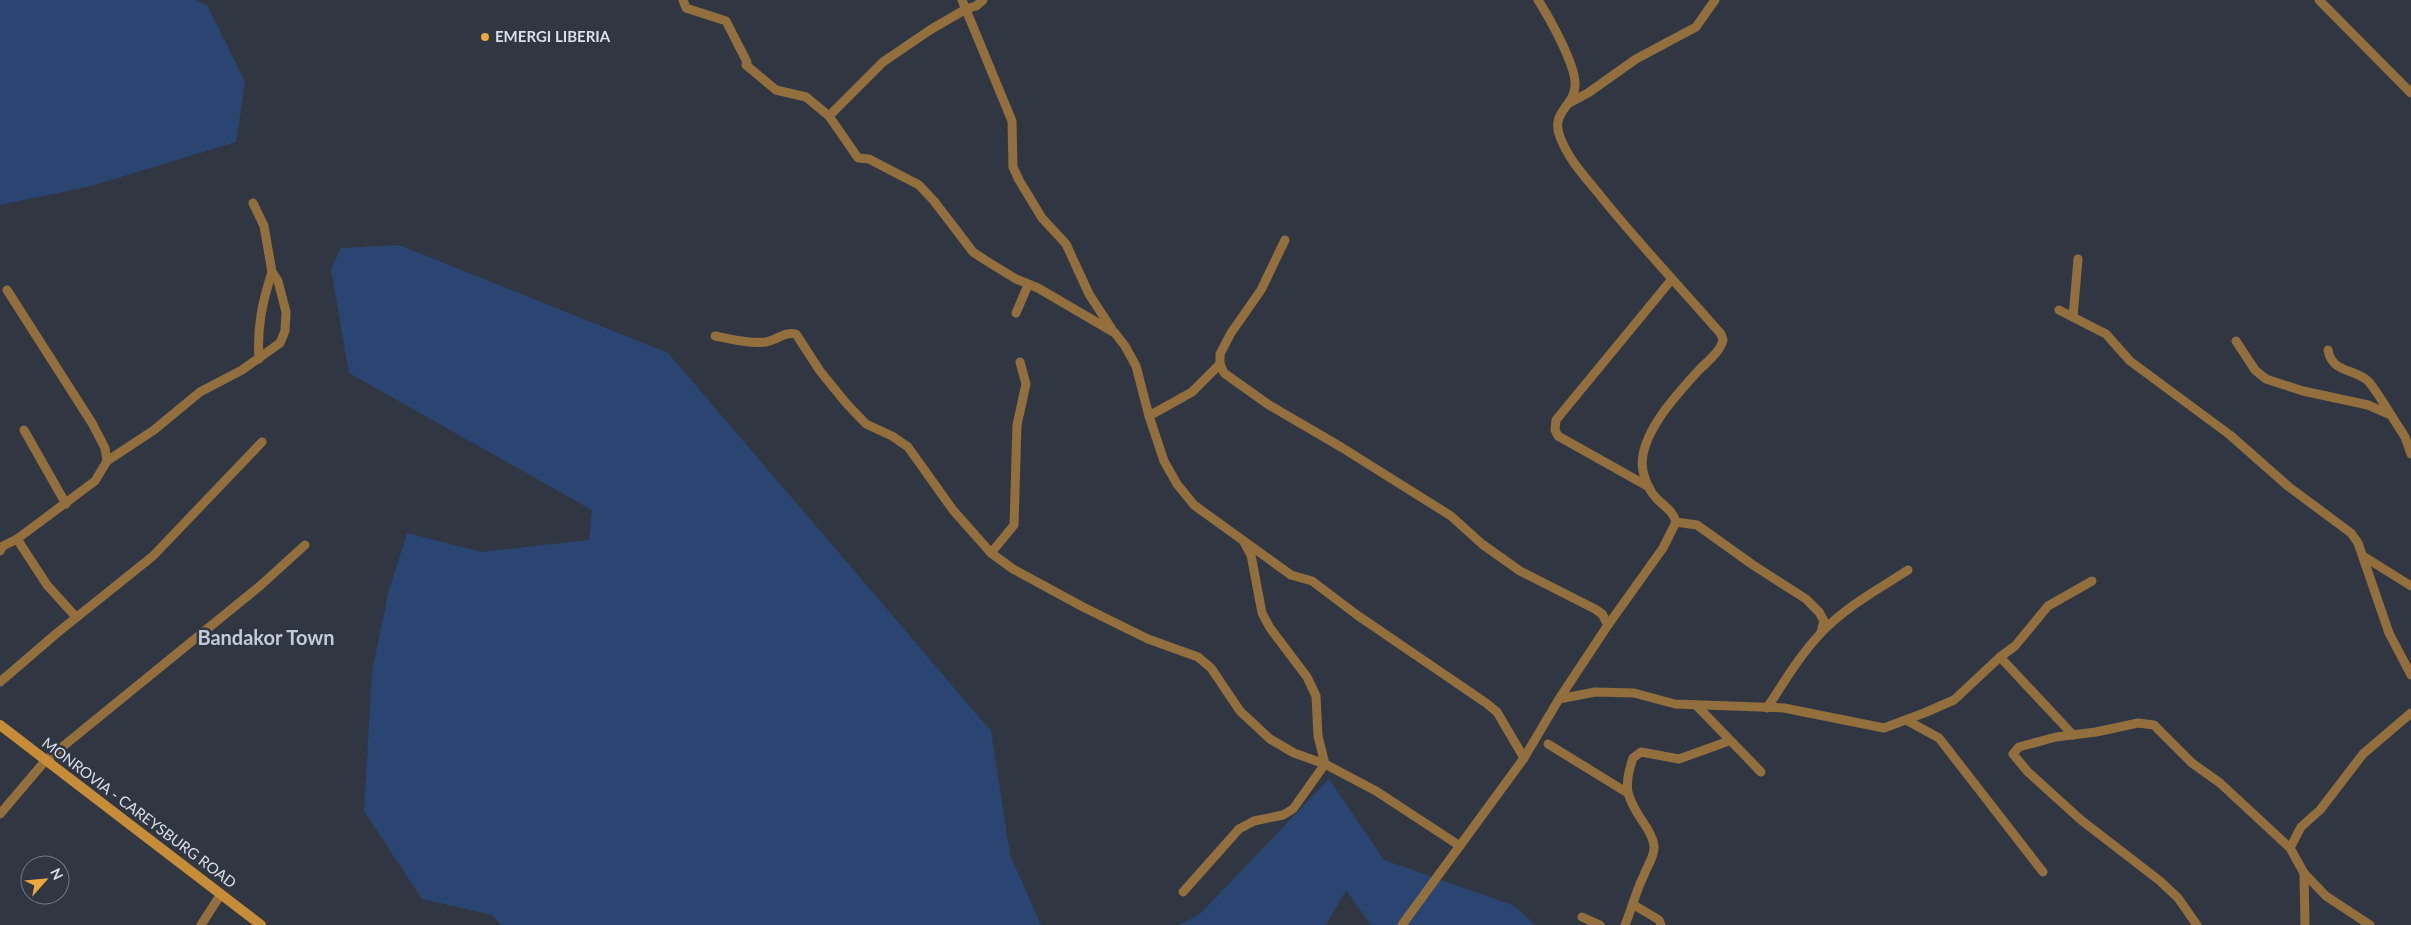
<svg xmlns="http://www.w3.org/2000/svg" width="2411" height="925" font-family="Lato,sans-serif">
	<style>
		.green { fill: #2a4572 }
		.lines { fill: none; stroke-linecap: round; stroke-linejoin: round }
		.street { stroke: #936f3e; stroke-width: 9 }
		.secondary { stroke: #c68c38; stroke-width: 10 }
		.poi-dot { fill: #eea73d; stroke: #303743; stroke-width: 2 }
		.labels { text-anchor: middle; stroke-width: 5; stroke-linejoin: round; paint-order: stroke }
		.poi-label { font-size: 15px; font-weight: bold; fill: #dbdfe7; stroke: #303743; text-anchor: start }
		.street-label { font-size: 15px; fill: #dbdfe7; stroke: #303743 }
		.district-label { font-size: 20px; font-weight: bold; fill: #c2cbda; stroke: #303743 }
	</style>
	<rect width="100%" height="100%" fill="#303743"/>
	<g class="green">
		<path d="M0,0h196l11,5 38,77 -9,60 -145,44 -91,19z"/>
		<path d="M399,245l269,108 323,378 19,124 31,70h-540l-9,-10 -70,-16 -58,-88 8,-139 16,-78 19,-61 75,19 107,-12 3,-30 -243,-137 -18,-104 10,-21z"/>
		<path d="M1329,779l55,81 131,46 20,19h-164l-25,-35 -20,35h-148l21,-10z"/>
	</g>
	<g class="lines">
		<g class="street">
			<path d="M683,0l3,8 40,13 21,41"/>
			<path d="M962,0l50,121 1,46 6,13 23,38 24,26 23,50 24,37"/>
			<path d="M2319,0l92,93"/>
			<path d="M746,65l30,25 30,7 23,19 29,42 11,1 50,26 15,16 39,51 12,8 31,19 22,9 77,45 10,13 11,20 13,50 15,45 13,23 17,21 97,70 21,6 45,34 129,88 11,9 27,46"/>
			<path d="M1571,102l17,-9 48,-34 60,-32 19,-27"/>
			<path d="M829,116l54,-54 47,-32 36,-21 10,-3 7,-6"/>
			<path d="M1285,240l-24,50 -30,43 -11,21v10l4,9 45,32 72,42 110,69 31,28 38,27 75,38 7,5 6,11"/>
			<path d="M2059,310l47,24 24,27 100,74 59,52 62,46 7,10 31,90 22,42"/>
			<path d="M1016,313l12,-28"/>
			<path d="M2073,317l5,-58"/>
			<path d="M715,336c16,3 34,8 51,6 11,-2 19,-11 30,-8l24,37 26,32 20,21 26,12 16,11 45,63 38,43 22,16 70,38 65,32 50,18 13,11 29,43 30,28 24,14 31,11 51,27 84,55"/>
			<path d="M2236,341l19,29 11,9 37,12 65,14 23,10 14,22 6,17"/>
			<path d="M2328,350c4,24 28,18 41,32 8,10 15,22 22,33"/>
			<path d="M259,359c-2,-32 3,-56 13,-87"/>
			<path d="M1149,416l43,-24 28,-28"/>
			<path d="M24,430l42,74"/>
			<path d="M107,461l47,-31 46,-38 42,-22 38,-27 5,-12 1,-19 -8,-31 -6,-9 -8,-46 -11,-23"/>
			<path d="M1649,487l-91,-51 -3,-6 1,-10 116,-141"/>
			<path d="M1676,522l21,3 56,40 53,34 13,13 5,9 -3,11"/>
			<path d="M17,539l30,46 29,32"/>
			<path d="M0,551l3,-5 14,-7 78,-58 12,-20 -2,-13 -13,-25 -85,-133"/>
			<path d="M991,553l23,-28 3,-100 9,-41 -6,-22"/>
			<path d="M2363,556l48,30"/>
			<path d="M2000,657l73,78"/>
			<path d="M0,682l57,-49 96,-77 109,-114"/>
			<path d="M1559,699l36,-7 39,1 41,11 109,4 100,20 40,-15 30,-13 46,-43 15,-11 33,-40 44,-25"/>
			<path d="M1696,705l65,67"/>
			<path d="M1767,708c17,-26 33,-53 54,-75 24,-26 58,-44 87,-63"/>
			<path d="M1906,720l33,18 104,134"/>
			<path d="M1548,744l78,48"/>
			<path d="M0,814l45,-53 216,-176 44,-40"/>
			<path d="M2290,848l11,-21 19,-17 43,-56 48,-41"/>
			<path d="M2304,873l1,52"/>
			<path d="M1183,892l56,-63 15,-8 29,-6 10,-6 32,-45 -7,-28 -2,-40 -9,-19 -37,-49 -8,-15 -11,-58 -7,-13"/>
			<path d="M1634,905l25,15 2,5"/>
			<path d="M1582,917l18,8"/>
			<path d="M201,925l20,-31"/>
			<path d="M1402,925l122,-167 35,-59 49,-74 55,-77 13,-26c-3,-11 -12,-16 -19,-23 -7,-7 -12,-19 -14,-28 -7,-34 35,-78 56,-101 9,-9 21,-18 24,-30l-2,-6c-39,-45 -80,-88 -118,-135 -15,-19 -34,-38 -43,-62 -10,-25 14,-30 15,-51 2,-19 -26,-69 -37,-86"/>
			<path d="M1625,925c7,-17 11,-34 19,-50 3,-9 11,-19 10,-29 -1,-9 -6,-17 -11,-24 -17,-25 -20,-35 -10,-64l8,-6 38,7 50,-18"/>
			<path d="M2197,925l-19,-27 -18,-17 -79,-61 -53,-48 -15,-18 6,-7 37,-10 40,-5 42,-9 16,2 38,38 28,20 70,65 14,25 22,23 44,29"/>
		</g>
		<path class="secondary" d="M0,725l261,200"/>
	</g>
	<circle class="poi-dot" cx="485" cy="37" r="5"/>
	<g class="labels">
		<g class="poi-label">
			<text x="495" y="42">EMERGI LIBERIA</text>
		</g>
		<g class="street-label">
			<text transform="translate(139 813) rotate(37)" y="5">MONROVIA - CAREYSBURG ROAD</text>
		</g>
		<g class="district-label">
			<text x="266" y="645">Bandakor Town</text>
		</g>
	</g>
	<g transform="translate(45 880) rotate(63)"><circle r="24" fill="#303743" stroke="#747a85"/>
	<path d="M0-4L9 19L0 12L-9 19Z" fill="#eea73d"/>
	<text y="-8" font-size="14" font-weight="bold" text-anchor="middle" fill="#dbdfe7">N</text>
	</g>
</svg>
